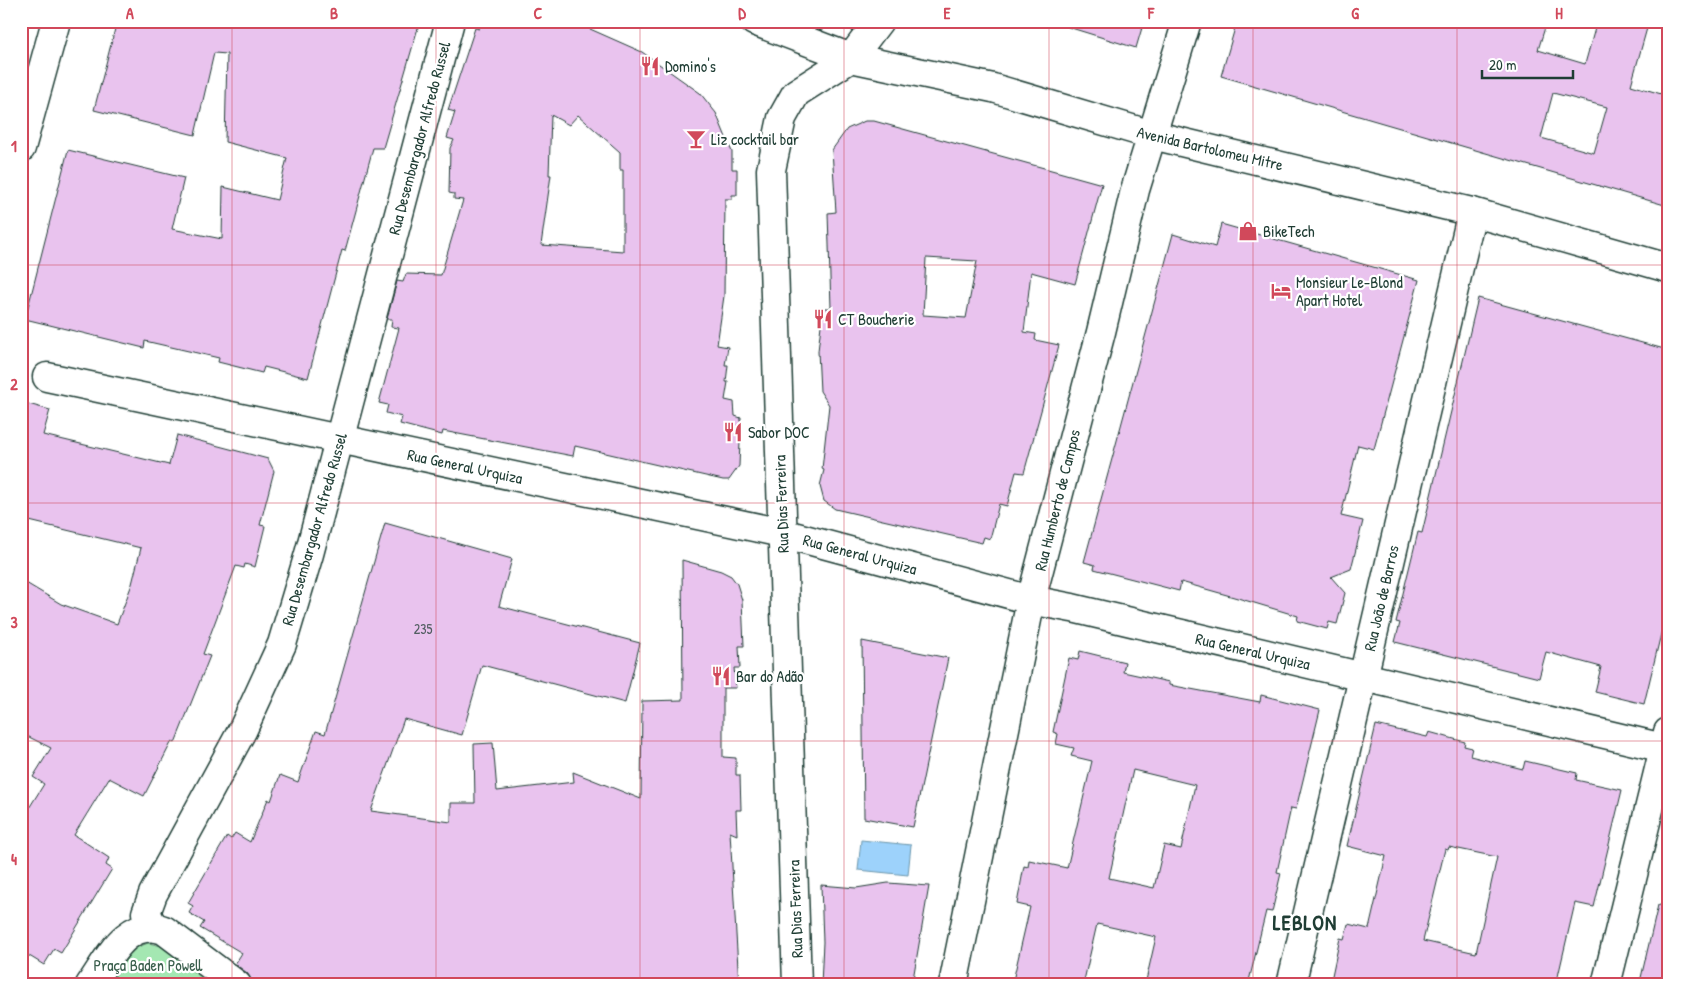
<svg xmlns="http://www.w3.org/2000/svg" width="1689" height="1006" font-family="'Patrick Hand',sans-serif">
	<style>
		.green { fill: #a4e7b2; stroke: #629273 }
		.water { fill: #9dd2fb; stroke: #6b96ab }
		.building { fill: #e9c3ee; stroke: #1f3d34; fill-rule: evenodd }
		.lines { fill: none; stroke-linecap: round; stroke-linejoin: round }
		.street-casing { stroke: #1f3d34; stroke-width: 31 }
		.secondary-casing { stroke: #1f3d34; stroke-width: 31 }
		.street { stroke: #fff; stroke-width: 28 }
		.secondary { stroke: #fff; stroke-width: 28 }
		.grid { fill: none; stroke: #d1495b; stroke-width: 1; stroke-opacity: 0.55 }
		.labels { text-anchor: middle; stroke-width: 4.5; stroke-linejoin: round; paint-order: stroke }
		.number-label { font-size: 14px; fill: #525e62 }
		.poi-label { font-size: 16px; fill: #1f3d34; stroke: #fff; text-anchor: start }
		.street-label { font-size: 16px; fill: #1f3d34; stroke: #fff }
		.park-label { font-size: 16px; fill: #3a5f4d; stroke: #fff }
		.district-label { font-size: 21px; font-weight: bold; letter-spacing: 1px; fill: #1f3d34; stroke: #fff }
		.neatline { fill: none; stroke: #d1495b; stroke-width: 2 }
		.grid-label { font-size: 16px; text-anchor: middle; font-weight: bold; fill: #d1495b }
	</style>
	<rect width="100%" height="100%" fill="#fff"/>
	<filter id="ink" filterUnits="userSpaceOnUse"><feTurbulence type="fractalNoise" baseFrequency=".02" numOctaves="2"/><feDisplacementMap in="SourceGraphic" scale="10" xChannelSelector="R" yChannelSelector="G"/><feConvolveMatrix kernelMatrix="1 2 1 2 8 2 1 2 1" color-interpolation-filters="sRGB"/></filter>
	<g filter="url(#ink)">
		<path class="green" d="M148,943l14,3 51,39h-105l25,-36z"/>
		<path class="water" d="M861,840l50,5 -3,30 -50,-5z"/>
		<g class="building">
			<path d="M117,21h303l-37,127h-10l-28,103 -3,-1 -34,128 -44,-11 -2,6 -44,-11 1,-4 -74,-17 -1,7 -119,-29 43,-169 116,28 -12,51 50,10 1,-52 54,13 10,-42 -62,-16 2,-88 -13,-1 -19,82 -101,-25z"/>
			<path d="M482,21h90l70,31 58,41 16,20 16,39v17h5v26h-5v4h-7l-1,97 -7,49 11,2 -3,18h3l-2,17h2l-3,18 9,2 1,14 6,2 -2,48 -10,14h-6l-148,-34 -2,10 -130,-25 -1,4 -42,-11 2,-7 -16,-4 2,-8 -9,-2 20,-75 -8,-1 1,-8h-5l10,-38 6,1 3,-8 35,1 22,-75 -9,-1v-5l-5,-1 1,-45 4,-8 -7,-2 8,-26 -7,-2 27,-82 4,1zM551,115l18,10 9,-10 42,37v18h3v81l-82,-6 10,-70h-2z"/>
			<path d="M1068,21h76l-8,27 -68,-21z"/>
			<path d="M1237,21h310l-9,29 47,14 12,-43h52l-18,64 37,11v110l-447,-130zM1553,93l54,14 -13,46 -53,-15z"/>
			<path d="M865,121h9l228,63 -27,100 -44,-12 -7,60 12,2 -1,6 24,5 -35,128 -8,-1 -9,34 -8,-2 -9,35 -6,-2 -2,6 -147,-34 -11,-8 -4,-15 4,-16 -2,-1 7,-64 -9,-14 -2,-40 5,-43h8l-3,-95 8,-1 -4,-62 15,-21zM926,258l51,3 -11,57 -43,-3z"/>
			<path d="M1221,224l198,56 -45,169 -16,-4 -17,71 22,5 -12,48 -20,8 14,16 -8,31 -8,-2 -2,7 -30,-8 1,-5 -57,-17 -60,-17 -2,9 -85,-22 1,-4 -11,-3 89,-328 42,13z"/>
			<path d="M1478,298l190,52v255l-24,99 -49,-12 6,-25 -55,-15 -7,26 -144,-36 5,-19 -4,-1 22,-90 4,1z"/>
			<path d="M21,402l29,8 -7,25 126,30 8,-30 91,24 6,12 -14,54 5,1 -10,41 -10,-3 -1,4 -8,-2 -33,88 7,2 -35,87 -3,-2 -28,55 -35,-18 -35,57 35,23 -3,7 6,4 -51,84 -7,-4 -10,16 -23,-14v-130l23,-37 -11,-7 18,-29 -30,-15v-153l40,24 56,20 15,-40 9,-36 -120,-29z"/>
			<path d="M385,523l127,36 -13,47 141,37 -15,60 -143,-38 -20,70 -58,-16 -33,92 80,11v-19h24l-1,-59 19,-1 4,48 77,-9 -1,-10 68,27 1,-98 41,-1 -1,-140 39,11 10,5 6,8 5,16 2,46h-5l1,22h-6l2,20h-13v69l13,1v17h4l1,35h-5l1,25 -7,-3 9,153h-197v-6l-53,6h-235l-7,-12 -12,-9 7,-11 -42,-25 4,-6 -15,-9 4,-7 -5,-3 39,-67 4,3 4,-6 15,9 18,-43 3,2 9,-26 18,7 18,-51 9,3z"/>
			<path d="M862,641l86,17 -35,169 -49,-9z"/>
			<path d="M1080,651l45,11 -2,10 46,10v3l91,17 1,-7 59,15 -24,99 -5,-1 -14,64 4,1 -9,39 -6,-1 -18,74h-103l11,-48 -59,-13 -14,61h-71l18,-78 -13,-3 7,-38 4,1 1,-7 38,8 25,-107 -21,-5 3,-8 -18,-4 2,-10 -5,-2 16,-74 9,2zM1133,770l62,15 -14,64 -17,-4 -10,43 -45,-10z"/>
			<path d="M1376,725l51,12 2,-5 36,10 -1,4 8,2 -2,8 53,13 2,-8 52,12 -1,7 46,10 -28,117 -19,-4 -19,82h-226l10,-47 4,1 4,-15 21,5 17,-73 -39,-10zM1449,847l48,10 -21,96 -53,-12 22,-92 3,1z"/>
			<path d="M888,883l41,3 -17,99h-91l2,-43 -2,-57 35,3z"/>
			<path d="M1658,905l10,1v79l-28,-3z"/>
		</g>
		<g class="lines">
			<defs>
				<g id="street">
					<path d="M21,148l35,-127"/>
					<path d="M47,377l735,156 249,67 41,8 596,141"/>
					<path d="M153,926l-7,-13 7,-19 90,-165 39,-85 27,-90 141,-533"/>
					<path d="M797,985l-26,-815 11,-52 14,-25 55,-35 28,-37"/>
					<path d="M953,985l78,-385 70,-268 34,-142 52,-169"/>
					<path d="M1291,985l181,-773"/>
					<path d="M1606,985l62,-253"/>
				</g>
				<g id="secondary">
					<path d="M754,21l97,37 142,30 159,47 320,77 196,56"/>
					<path d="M90,985c18,-25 37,-69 74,-55l73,55"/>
				</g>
			</defs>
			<use href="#street" class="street-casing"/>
			<use href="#secondary" class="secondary-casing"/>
			<use href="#street" class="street"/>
			<use href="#secondary" class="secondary"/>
		</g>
	</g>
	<path class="grid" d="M232,21v964M436,21v964M640,21v964M844,21v964M1049,21v964M1253,21v964M1457,21v964M21,265h1647M21,503h1647M21,741h1647"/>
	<defs>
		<symbol id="restaurant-bare" viewBox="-9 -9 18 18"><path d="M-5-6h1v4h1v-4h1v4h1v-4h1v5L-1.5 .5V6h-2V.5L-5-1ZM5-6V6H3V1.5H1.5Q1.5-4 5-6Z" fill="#d1495b" stroke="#fff" stroke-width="2.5" paint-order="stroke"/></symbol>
		<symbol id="bar-bare" viewBox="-9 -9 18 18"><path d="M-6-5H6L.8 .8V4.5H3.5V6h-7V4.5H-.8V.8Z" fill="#d1495b" stroke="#fff" stroke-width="2.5" paint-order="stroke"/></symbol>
		<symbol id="shop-bare" viewBox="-9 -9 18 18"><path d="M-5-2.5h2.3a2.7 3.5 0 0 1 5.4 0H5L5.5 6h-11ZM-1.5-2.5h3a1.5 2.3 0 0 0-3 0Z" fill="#d1495b" stroke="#fff" stroke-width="2.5" paint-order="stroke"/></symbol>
		<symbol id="hotel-bare" viewBox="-9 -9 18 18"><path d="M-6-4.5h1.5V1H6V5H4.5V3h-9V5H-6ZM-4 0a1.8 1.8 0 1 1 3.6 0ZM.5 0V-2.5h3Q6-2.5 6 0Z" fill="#d1495b" stroke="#fff" stroke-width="2.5" paint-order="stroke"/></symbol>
	</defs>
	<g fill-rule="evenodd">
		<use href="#restaurant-bare" x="636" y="52" width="28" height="28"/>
		<use href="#bar-bare" x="682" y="125" width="28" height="28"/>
		<use href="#shop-bare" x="1234" y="217" width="28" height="28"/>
		<use href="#hotel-bare" x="1267" y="277" width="28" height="28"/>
		<use href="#restaurant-bare" x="809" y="305" width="28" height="28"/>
		<use href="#restaurant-bare" x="719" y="418" width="28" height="28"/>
		<use href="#restaurant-bare" x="707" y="662" width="28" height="28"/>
	</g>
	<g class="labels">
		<g class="number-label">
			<text x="423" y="634">235</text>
		</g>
		<g class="poi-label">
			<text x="665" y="72">Domino's</text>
			<text x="711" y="145">Liz cocktail bar</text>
			<text x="1263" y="237">BikeTech</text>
			<text x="1296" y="288">Monsieur Le-Blond<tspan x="1296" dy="18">Apart Hotel</tspan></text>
			<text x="838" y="325">CT Boucherie</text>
			<text x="748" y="438">Sabor DOC</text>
			<text x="736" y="682">Bar do Adão</text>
		</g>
		<g class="street-label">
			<text transform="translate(419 138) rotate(-75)" y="6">Rua Desembargador Alfredo Russel</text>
			<text transform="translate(1210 148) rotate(13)" y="6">Avenida Bartolomeu Mitre</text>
			<text transform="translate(465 466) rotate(12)" y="6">Rua General Urquiza</text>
			<text transform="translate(1057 500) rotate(-76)" y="6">Rua Humberto de Campos</text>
			<text transform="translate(781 504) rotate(-92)" y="6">Rua Dias Ferreira</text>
			<text transform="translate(314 529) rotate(-74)" y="6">Rua Desembargador Alfredo Russel</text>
			<text transform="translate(860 554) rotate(15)" y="6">Rua General Urquiza</text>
			<text transform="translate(1381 598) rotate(-77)" y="6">Rua João de Barros</text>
			<text transform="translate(1253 651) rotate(13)" y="6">Rua General Urquiza</text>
			<text transform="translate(795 909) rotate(-92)" y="6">Rua Dias Ferreira</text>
		</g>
		<g class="park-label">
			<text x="148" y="971">Praça Baden Powell</text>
		</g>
		<g class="district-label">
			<text x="1305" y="930">LEBLON</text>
		</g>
	</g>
	<rect width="1689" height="1006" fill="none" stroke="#fff" stroke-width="55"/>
	<path d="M1482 70v8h91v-8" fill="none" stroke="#1f3d34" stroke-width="2.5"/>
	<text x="1489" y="70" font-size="15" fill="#1f3d34" stroke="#ffffff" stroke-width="4" paint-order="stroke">20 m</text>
	<rect x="28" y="28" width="1634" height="950" class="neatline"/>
	<g class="grid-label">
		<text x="130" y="19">A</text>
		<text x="334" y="19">B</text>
		<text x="538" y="19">C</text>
		<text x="742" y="19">D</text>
		<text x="947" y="19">E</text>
		<text x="1151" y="19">F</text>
		<text x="1355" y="19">G</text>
		<text x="1559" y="19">H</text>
		<text x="14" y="152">1</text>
		<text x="14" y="390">2</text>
		<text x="14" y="628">3</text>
		<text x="14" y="865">4</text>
	</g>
</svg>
